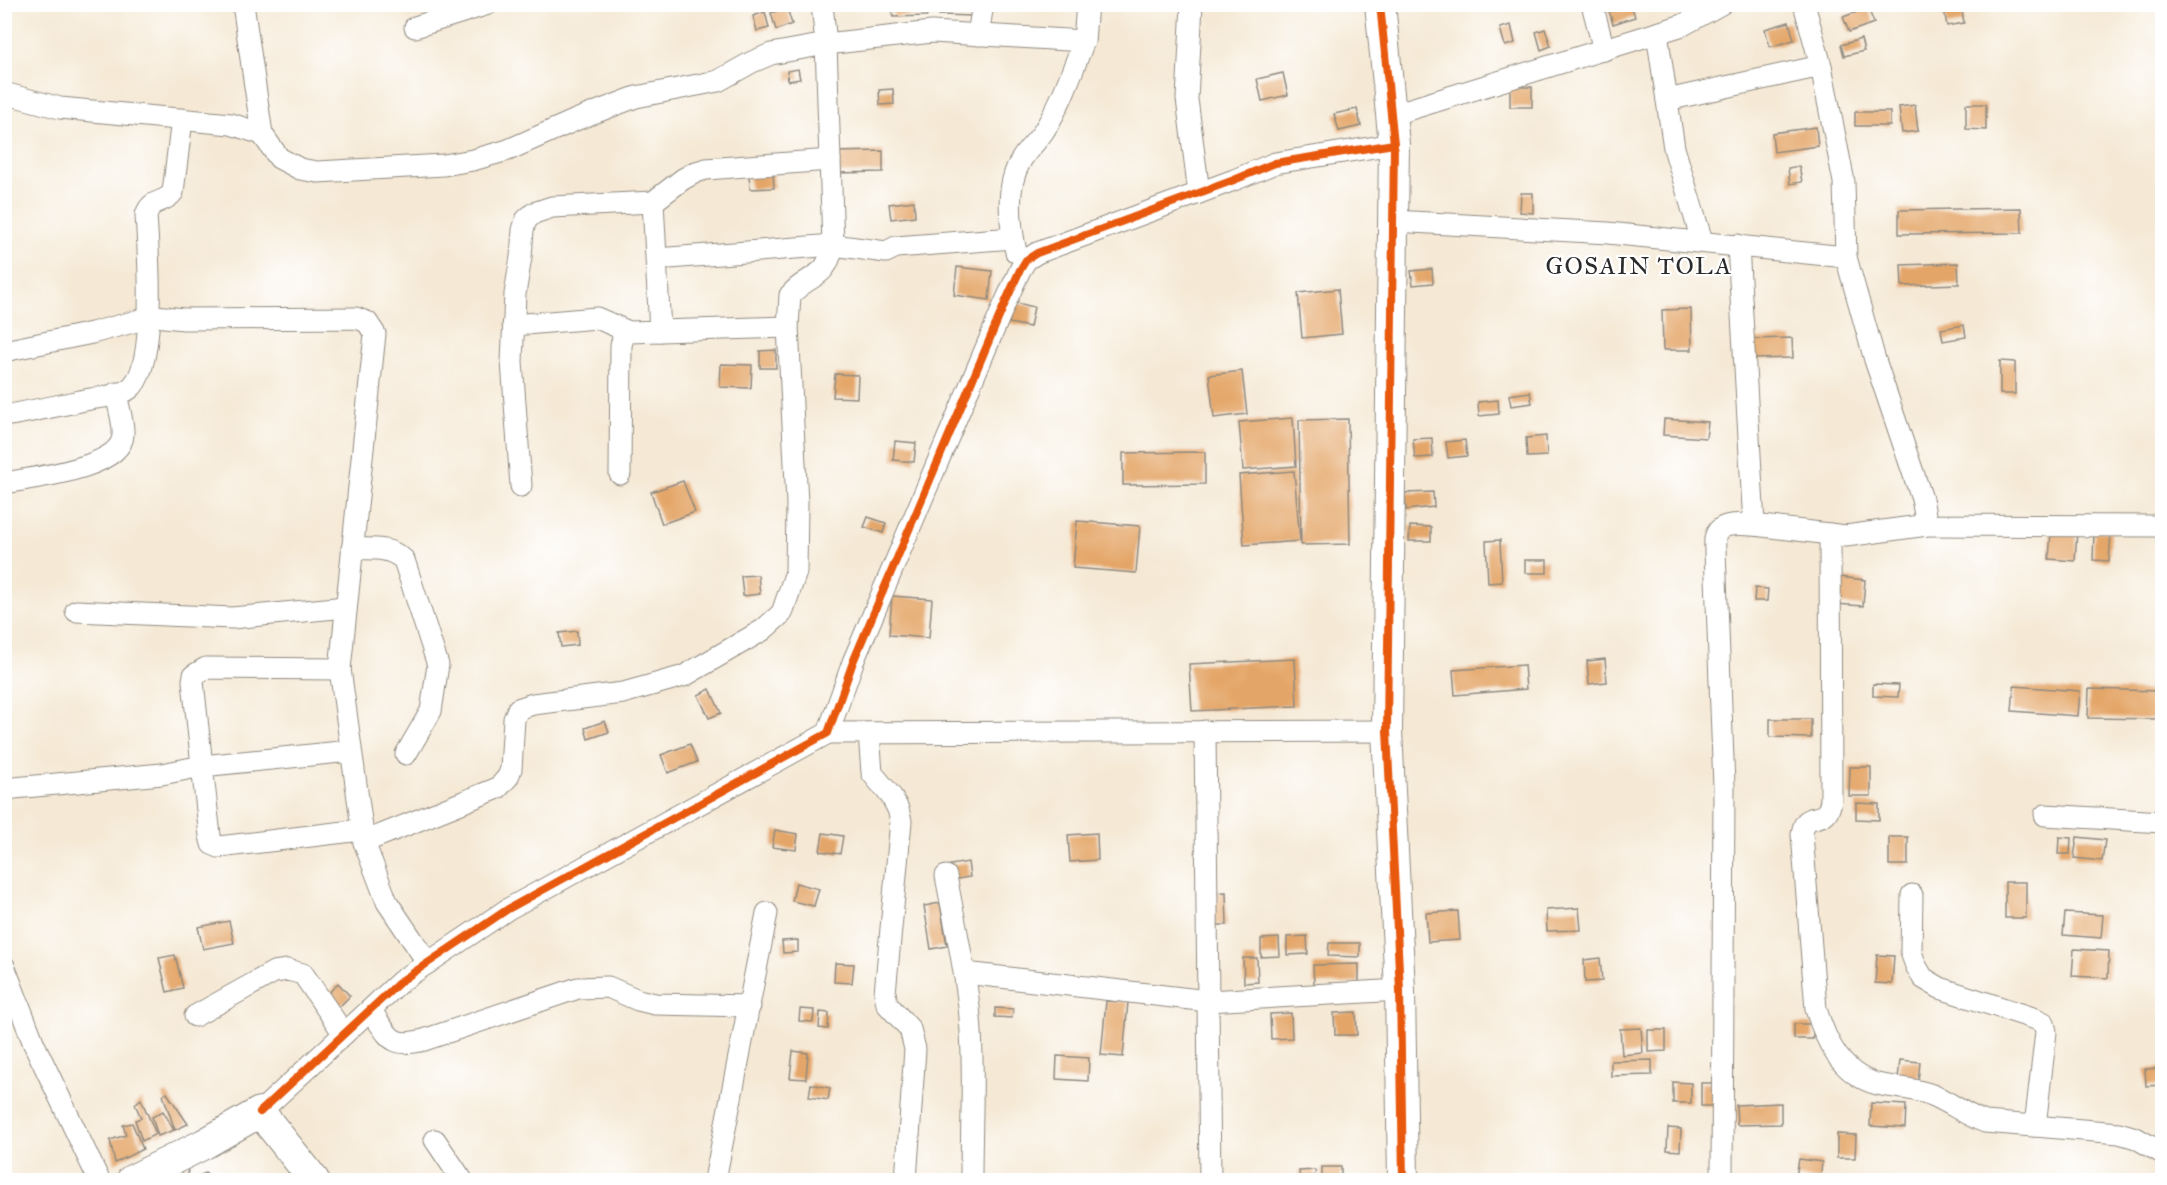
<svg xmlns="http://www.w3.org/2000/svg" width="2167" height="1185" font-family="'IM FELL Great Primer',serif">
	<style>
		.building { fill: #e4a668 }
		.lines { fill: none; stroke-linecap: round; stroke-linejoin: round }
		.street-casing { stroke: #908a80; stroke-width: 23 }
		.secondary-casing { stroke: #908a80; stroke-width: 32 }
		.street { stroke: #fff; stroke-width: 21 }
		.secondary { stroke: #fff; stroke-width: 30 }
		.cycleway-casing { stroke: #fff; stroke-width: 11 }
		.cycleway { stroke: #e8590c; stroke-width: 8 }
		.labels { text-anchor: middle; stroke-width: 4.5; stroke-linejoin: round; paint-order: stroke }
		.quarter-label { font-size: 24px; letter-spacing: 1.5px; fill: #2b2b2b; stroke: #fff }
	</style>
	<rect width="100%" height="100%" fill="#fff"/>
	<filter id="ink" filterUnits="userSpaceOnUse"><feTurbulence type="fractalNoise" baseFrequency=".0167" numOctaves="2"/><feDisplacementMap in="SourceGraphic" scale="12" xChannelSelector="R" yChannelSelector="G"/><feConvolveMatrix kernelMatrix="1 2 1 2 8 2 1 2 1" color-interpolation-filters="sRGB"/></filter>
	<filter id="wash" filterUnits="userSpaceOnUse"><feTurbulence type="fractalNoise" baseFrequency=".008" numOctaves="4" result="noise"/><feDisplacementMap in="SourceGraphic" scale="24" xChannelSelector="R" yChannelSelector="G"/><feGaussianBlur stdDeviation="1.35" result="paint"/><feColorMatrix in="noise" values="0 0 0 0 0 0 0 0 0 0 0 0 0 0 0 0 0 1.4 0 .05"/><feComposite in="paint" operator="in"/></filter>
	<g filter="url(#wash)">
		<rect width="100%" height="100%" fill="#f5e9d5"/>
		<g id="blocks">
			<g class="building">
				<path d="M892,4h34l1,12 -34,1z"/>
				<path d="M939,4h35v12l-35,-1z"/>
				<path d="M1607,4h24l4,13 -22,7z"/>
				<path d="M1943,4h18l3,19 -17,3z"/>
				<path d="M787,8l5,16 -16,6 -5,-17z"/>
				<path d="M1868,8l6,15 -25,9 -6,-15z"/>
				<path d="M765,12l4,16 -12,3 -4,-15z"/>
				<path d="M1789,22l5,18 -24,7 -5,-18z"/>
				<path d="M1511,25l4,18 -10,3 -5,-18z"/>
				<path d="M1545,29l6,17 -10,4 -5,-18z"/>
				<path d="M1861,39l3,12 -20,5 -3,-11z"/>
				<path d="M798,69l2,10 -12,2 -1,-10z"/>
				<path d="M1283,73l5,22 -26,6 -5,-22z"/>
				<rect x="1510" y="87" width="22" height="20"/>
				<path d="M893,89l1,15 -14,1 -1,-15z"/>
				<path d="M1966,104h20v26l-20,-1z"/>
				<path d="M1915,105l3,26 -16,2 -3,-26z"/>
				<path d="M1357,109l4,17 -22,5 -5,-17z"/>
				<rect x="1855" y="112" width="35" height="14"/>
				<path d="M1816,127l2,19 -44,6 -2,-19z"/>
				<path d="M883,151v21l-47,1 -1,-21z"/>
				<path d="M1799,166l3,16 -12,2 -2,-16z"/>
				<path d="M773,172l1,16 -24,1 -1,-16z"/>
				<path d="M1521,193h12v20l-13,-1z"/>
				<path d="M914,201l1,15 -24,3 -2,-15z"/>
				<path d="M2021,208l1,25 -123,1v-24z"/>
				<path d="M1958,263l1,21 -57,2 -1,-21z"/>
				<path d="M957,267l35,4 -3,29 -35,-5z"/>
				<path d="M1432,269l1,14 -20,2 -2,-14z"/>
				<path d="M1338,289l4,45 -40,4 -4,-45z"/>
				<path d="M1013,302l21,5 -4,20 -21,-4z"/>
				<path d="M1691,309l1,41h-29l-1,-40z"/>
				<path d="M1964,325l2,12 -23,4 -2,-12z"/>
				<path d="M1792,338l1,20 -43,1v-20z"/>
				<path d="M776,350v18h-16v-17z"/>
				<path d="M2000,361l15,1v32h-15z"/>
				<path d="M721,364l31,1 -1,23 -31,-1z"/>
				<path d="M1242,371l5,43 -33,4 -5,-43z"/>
				<path d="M835,374l23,1 -1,23 -24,-1z"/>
				<path d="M1530,392l2,11 -21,3 -2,-11z"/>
				<path d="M1498,400l1,14 -20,2 -1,-14z"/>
				<path d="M1293,418l3,48 -53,4 -4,-48z"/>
				<path d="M1348,419l2,125 -49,1 -2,-125z"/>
				<path d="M1664,419l44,3 -2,16 -43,-3z"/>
				<path d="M1546,436l1,20 -20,1 -1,-19z"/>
				<path d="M1432,438l1,19 -18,1 -2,-19z"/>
				<path d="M1465,440l2,16 -19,2 -2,-16z"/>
				<path d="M895,441l21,2 -2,19 -21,-2z"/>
				<path d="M1205,452v32l-82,1v-32z"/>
				<path d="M1294,471l6,70 -56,4 -5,-70z"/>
				<path d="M683,481l12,31 -33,12 -11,-32z"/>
				<path d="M1433,492l1,15 -28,3 -1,-17z"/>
				<path d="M868,517l18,6 -3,10 -19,-6z"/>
				<path d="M1077,521l63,5 -4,47 -63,-5z"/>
				<path d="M1410,526l21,1v14h-22z"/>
				<path d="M2051,531l26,1 -2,29 -26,-2z"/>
				<path d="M2094,531l17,1 -2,29 -16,-1z"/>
				<path d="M1500,540l2,42 -14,1 -2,-42z"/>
				<rect x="1525" y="560" width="22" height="13"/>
				<path d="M758,575l2,19 -17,2 -2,-20z"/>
				<path d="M1839,577l26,3 -2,26 -27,-2z"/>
				<path d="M1755,588l13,1 -1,12h-13z"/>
				<path d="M892,596l40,3 -3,39 -40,-3z"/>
				<path d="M577,631l1,14 -17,2 -2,-14z"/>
				<path d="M1295,659l2,47 -105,5 -3,-47z"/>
				<path d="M1605,659l2,23 -18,2 -2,-23z"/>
				<path d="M1524,665l2,24 -71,6 -2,-25z"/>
				<path d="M1873,684l26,1 -1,12 -25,-1z"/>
				<path d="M2014,686l66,5 -2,25 -66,-5z"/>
				<path d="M710,689l11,24 -12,5 -11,-23z"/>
				<path d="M2089,689l71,2v28l-72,-1z"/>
				<path d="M1770,719h41v19l-41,-1z"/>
				<path d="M605,721l4,11 -21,7 -3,-11z"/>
				<path d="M690,744l7,18 -29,11 -7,-18z"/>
				<path d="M1850,767h21v29h-22z"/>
				<path d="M1856,803l23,1v16l-23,-1z"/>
				<path d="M775,830l23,4 -2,16 -24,-3z"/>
				<path d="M823,833l20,3 -3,18 -20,-3z"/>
				<path d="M1097,833l1,27 -28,2 -2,-27z"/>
				<rect x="1889" y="837" width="19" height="28"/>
				<path d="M2059,837l12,1 -1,16h-12z"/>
				<path d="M2077,837l28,3 -3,21 -28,-3z"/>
				<path d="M968,862l2,15 -18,3 -2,-15z"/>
				<rect x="2005" y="882" width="21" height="36"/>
				<path d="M796,883l23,6 -5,17 -22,-5z"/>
				<path d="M1226,892l1,33h-15l-1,-32z"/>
				<path d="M940,903l7,43 -16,3 -7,-43z"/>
				<path d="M1579,908l2,22 -34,1 -1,-21z"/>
				<path d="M1458,911l2,29 -32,2 -2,-29z"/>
				<path d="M2065,913l38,2 -2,23 -38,-3z"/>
				<path d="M229,921l5,22 -31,6 -5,-22z"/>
				<path d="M1307,936l1,18 -21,1v-18z"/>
				<path d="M1279,938l1,18 -19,1v-18z"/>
				<path d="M798,940v12l-15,1 -1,-12z"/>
				<path d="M1329,943h31v14l-32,-1z"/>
				<path d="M2074,949l35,2 -1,27 -36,-2z"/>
				<path d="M175,955l8,33 -16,4 -8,-34z"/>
				<path d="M1877,955l17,1 -2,28 -17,-1z"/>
				<path d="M1243,958h14l1,24 -14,1z"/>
				<path d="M1600,958l2,23 -17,1 -1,-22z"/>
				<path d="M835,963l19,1 -2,19 -18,-1z"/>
				<path d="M1359,964v19l-45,1 -1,-19z"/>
				<path d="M338,983l12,13 -13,13 -12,-12z"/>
				<path d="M1106,1001l22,1 -5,55 -22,-2z"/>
				<path d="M995,1008l18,1 -1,9 -17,-1z"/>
				<path d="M800,1009l14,1 -1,12 -14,-1z"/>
				<path d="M820,1012l9,1 -1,16 -9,-1z"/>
				<path d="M1356,1012l1,23h-22l-1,-22z"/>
				<path d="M1291,1013l1,25 -21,1 -1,-25z"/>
				<rect x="1794" y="1024" width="19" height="15"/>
				<path d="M1641,1028l2,25 -21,2 -2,-26z"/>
				<path d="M1648,1030h18v21l-18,1z"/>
				<path d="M793,1051l15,2 -2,26 -16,-1z"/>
				<path d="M1057,1056l32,2 -1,23 -32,-2z"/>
				<path d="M1652,1060v15l-41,1v-15z"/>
				<path d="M1900,1060l20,2 -2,20 -20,-3z"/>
				<path d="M2162,1068v17l-16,1 -1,-17z"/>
				<path d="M1673,1082l18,1v20h-18z"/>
				<rect x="1701" y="1083" width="14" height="23"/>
				<path d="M811,1084l19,4 -2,12 -19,-3z"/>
				<path d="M167,1093l21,31 -13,6 -12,-35z"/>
				<path d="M141,1099l15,35 -14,7 -7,-21 6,-2 -6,-14z"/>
				<path d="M1781,1103v21l-44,1 -1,-20z"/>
				<path d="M1871,1103l35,2 -1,23 -35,-2z"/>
				<path d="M163,1111l11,19 -16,6 -6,-19z"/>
				<path d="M132,1123l11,26 -28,14 -5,-23 16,-5 -3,-10z"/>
				<path d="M1668,1128l13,1 -1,22 -13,-1z"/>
				<path d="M1837,1134l19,1 -1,23h-18z"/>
				<path d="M1799,1159l23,3 -2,18 -24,-3z"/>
				<path d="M186,1160l3,20h-7l-6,-17z"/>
				<rect x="1322" y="1167" width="19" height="13"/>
				<path d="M1315,1170l1,10h-16l-1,-9z"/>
				<path d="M206,1173l3,7h-15l-1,-2z"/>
			</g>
		</g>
	</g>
	<g filter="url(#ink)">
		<use href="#blocks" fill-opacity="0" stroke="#908a80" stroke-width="1.5"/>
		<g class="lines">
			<defs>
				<g id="street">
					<path d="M243,4l19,130"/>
					<path d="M1192,4l-5,95 12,94"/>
					<path d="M1592,4l12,46"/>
					<path d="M1804,4l17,62 23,116 2,75 29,103 47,139 5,26 235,1"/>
					<path d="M415,27l73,-23"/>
					<path d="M1657,33l17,115 28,93"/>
					<path d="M978,35l5,-31"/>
					<path d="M4,93l56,15 171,16 31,10 17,24 21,11 17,3 127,-7 29,-5 35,-10 70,-31 58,-22 82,-16 34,-19 19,-8 55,-10 106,-12 152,9 3,-37"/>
					<path d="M1667,100l154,-34"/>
					<path d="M1391,115l292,-90 38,-21"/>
					<path d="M653,202l7,129"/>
					<path d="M1394,221l214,12 238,24"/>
					<path d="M1738,245l16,280 92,11 81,-11"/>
					<path d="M1016,252c-6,-28 -11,-64 4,-90 6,-12 18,-21 25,-33 17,-27 27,-58 39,-88"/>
					<path d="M657,259l176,-14 53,7 10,-5 117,-9"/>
					<path d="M513,325l84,-7 32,14"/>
					<path d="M4,351l88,-18 63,-17 29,3 172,-1 11,4 8,12 -35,335 24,173 23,60 41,61"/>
					<path d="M4,416c29,-5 57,-11 86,-17 12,-2 29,-3 39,-10 29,-20 19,-141 17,-174 6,-18 18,-10 27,-23l9,-73"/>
					<path d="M620,474l1,-129 3,-10 5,-3 159,-5"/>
					<path d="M4,483c27,-5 117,-14 119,-48 1,-13 -5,-29 -7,-42"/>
					<path d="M521,486l-9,-124 3,-68 6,-37 2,-27 3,-10 8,-7 18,-6 101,-5 30,-23 13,-7 10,-3 124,-9"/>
					<path d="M1830,534l1,262c0,4 -1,11 -3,14 -8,14 -23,0 -26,24l14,175c10,33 25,65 61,75 18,4 38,4 55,11 18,7 33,20 53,27l134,11 17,5 26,15"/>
					<path d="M352,549c20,0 37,-3 52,11l34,105 -7,46 -25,43"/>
					<path d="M76,611l156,7 114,-11"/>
					<path d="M1205,731l5,449"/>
					<path d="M828,733l559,-2"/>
					<path d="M869,733l3,40 19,23 7,13 3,12 -16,172 2,11 23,25 5,20 -9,131"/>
					<path d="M350,751l-148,15 8,70 2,8 7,3 142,-17"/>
					<path d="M4,789l158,-15 40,-8 -9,-85 1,-6 12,-7 134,1"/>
					<path d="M2045,815l117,7"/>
					<path d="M364,842l134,-54 10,-11 3,-8 3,-50 4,-10 15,-5 90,-11 61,-17 79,-46 19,-17 14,-41 1,-69 -9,-176 2,-32c21,-23 36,-14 43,-50l-7,-201 -4,-40"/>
					<path d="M946,876c8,43 18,87 23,131 6,57 2,116 2,173"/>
					<path d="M1912,895l-1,57 5,14 7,12 17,10 96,31 8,4 2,9 -11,94"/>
					<path d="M4,966l30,78 65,136"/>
					<path d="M965,973l243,28 192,-11"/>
					<path d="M370,1010c20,26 19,39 54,30l154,-52 30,-1 30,13 17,4 95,2"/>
					<path d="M195,1016l79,-44 14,-2 15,4 41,60"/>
					<path d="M260,1112l141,-131 107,-72 320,-176 25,-71 152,-359 15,-33 6,-10 11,-7 197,-73 41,-17 119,-19"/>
					<path d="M435,1140l27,40"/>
					<path d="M715,1180l52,-267"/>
					<path d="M1722,1180l2,-394 -9,-235c0,-5 -1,-12 1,-16 5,-14 27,-10 38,-10"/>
				</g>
				<g id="secondary">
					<path d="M1380,4l14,140 -7,587 13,259 3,190"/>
					<path d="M132,1180l72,-36 56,-32 54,68"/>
				</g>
			</defs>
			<use href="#street" class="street-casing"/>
			<use href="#secondary" class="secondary-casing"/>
			<use href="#street" class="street"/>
			<use href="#secondary" class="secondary"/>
			<defs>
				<g id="cycleway">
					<path d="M1380,4l14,140 -7,587 13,259 3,190"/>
					<path d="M260,1112l141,-131 107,-72 320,-176 25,-71 152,-359 15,-33 6,-10 11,-7 197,-73 41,-17 119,-19"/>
				</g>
			</defs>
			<use href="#cycleway" class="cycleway-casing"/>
			<use href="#cycleway" class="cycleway"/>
		</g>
	</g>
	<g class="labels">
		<g class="quarter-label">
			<text x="1639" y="274">GOSAIN TOLA</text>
		</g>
	</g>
	<rect width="2167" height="1185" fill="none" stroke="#fff" stroke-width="24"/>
</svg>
